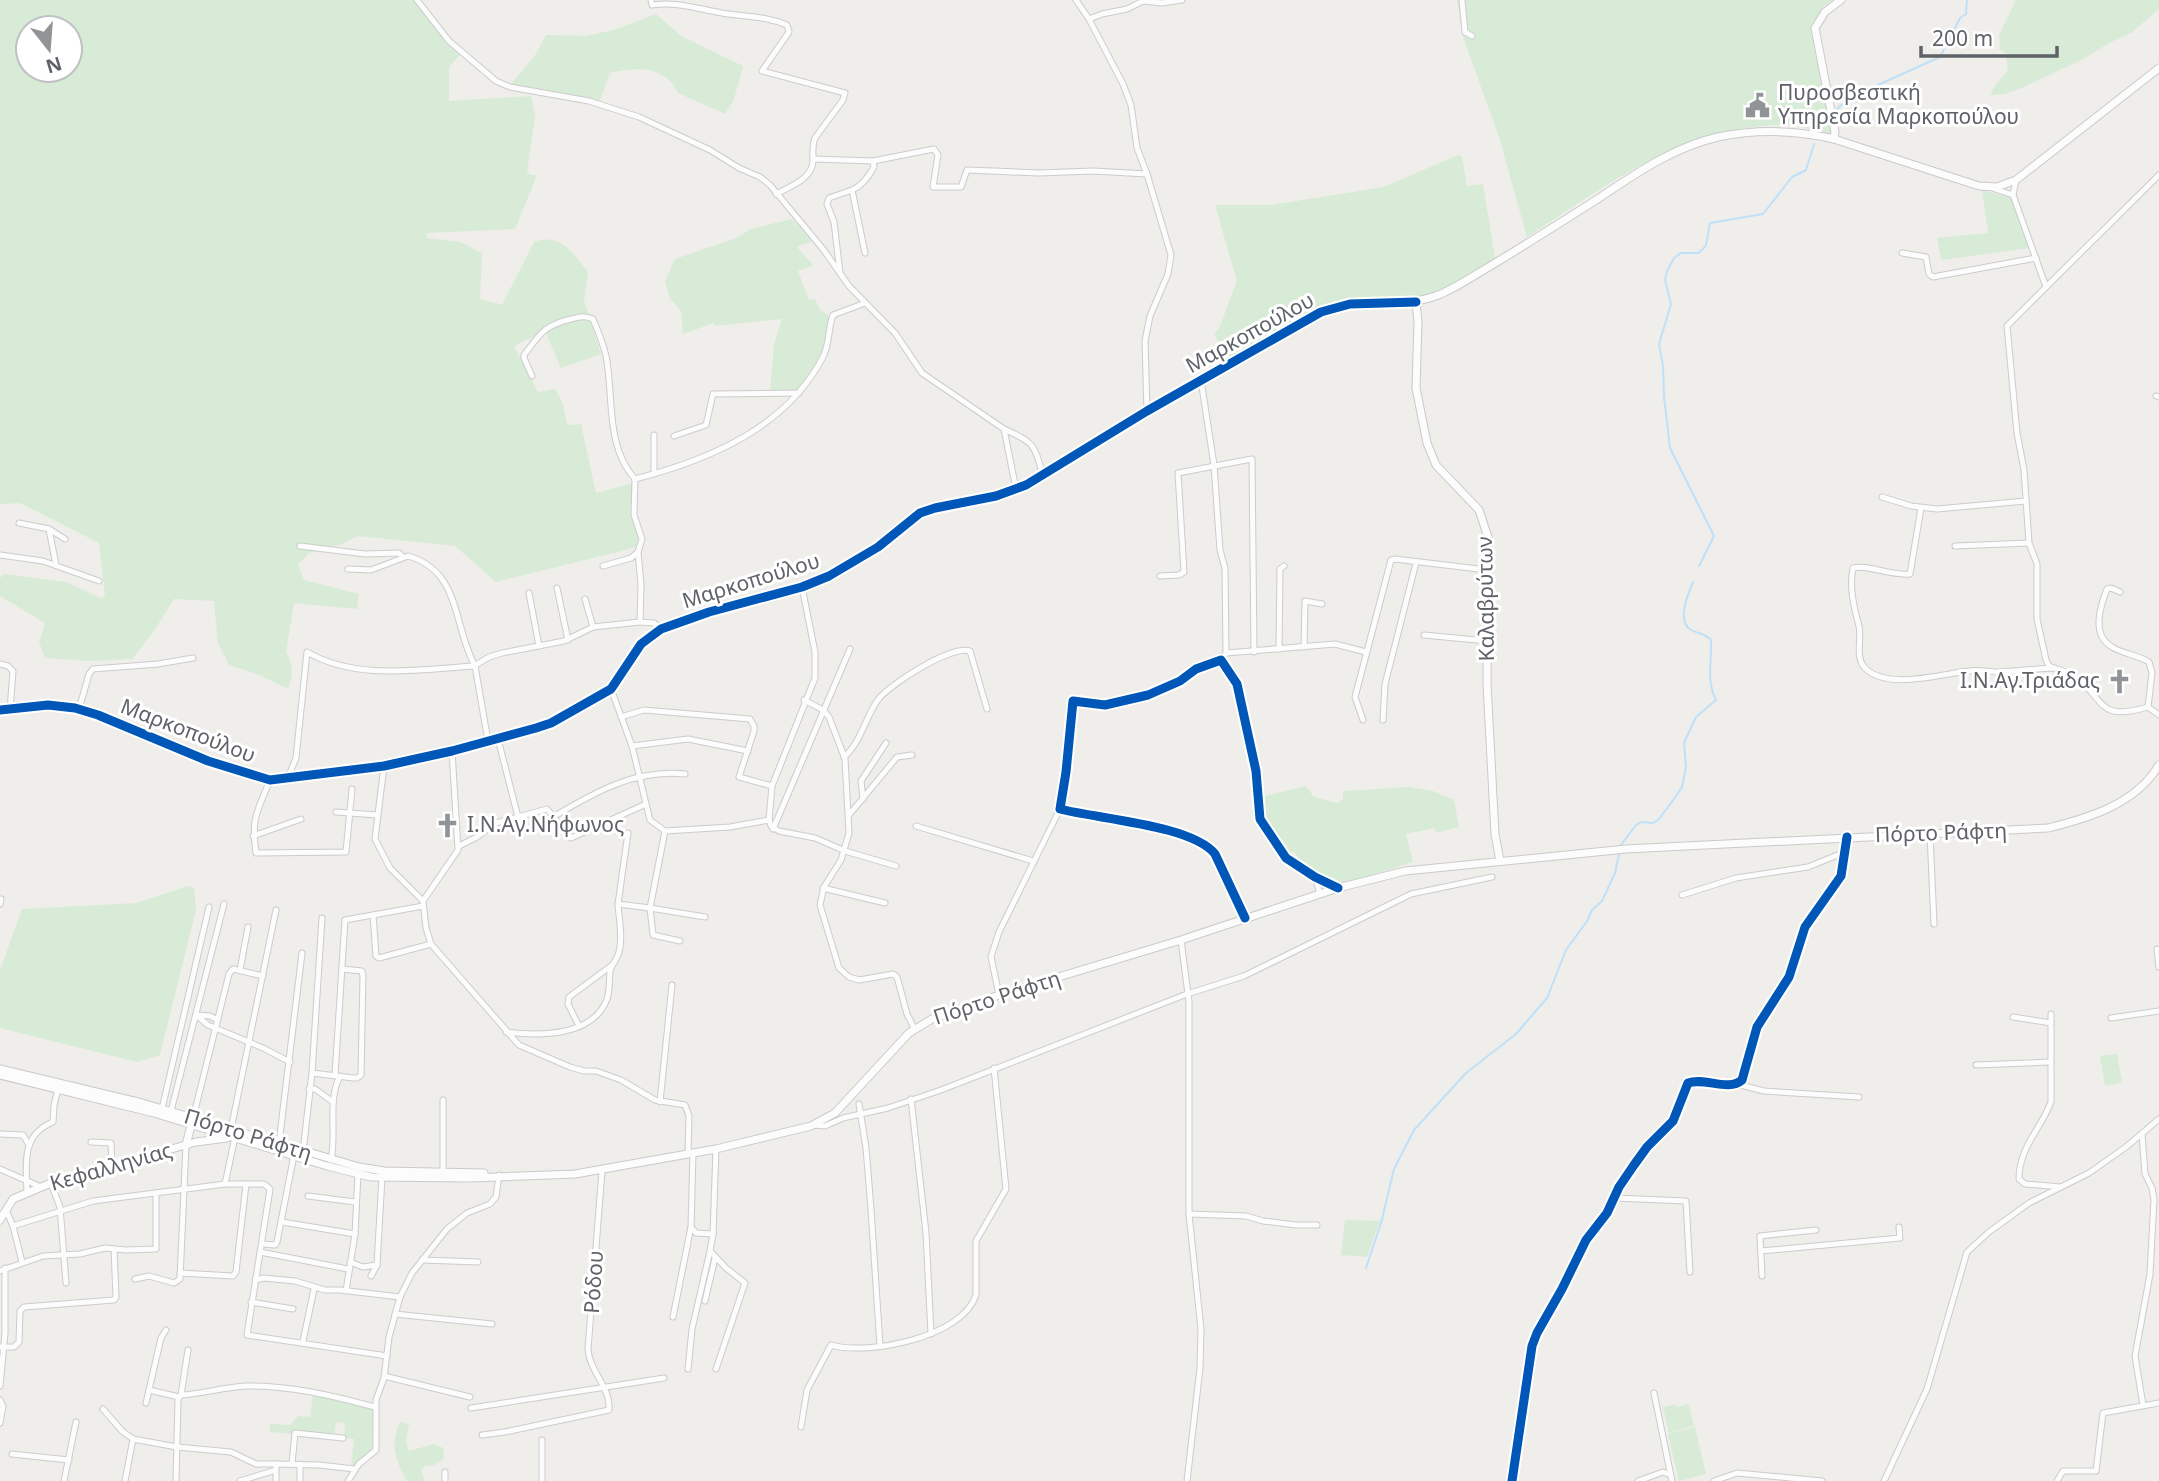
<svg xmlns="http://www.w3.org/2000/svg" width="2159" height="1481" font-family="'Noto Sans',sans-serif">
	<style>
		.green { fill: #d8ebd6; fill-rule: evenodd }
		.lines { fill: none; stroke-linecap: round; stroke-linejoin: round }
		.stream { stroke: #bfe0f9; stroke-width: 2 }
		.street-casing { stroke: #cbcccc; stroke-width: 7 }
		.secondary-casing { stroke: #cacacb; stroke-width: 9 }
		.street { stroke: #fdfcfc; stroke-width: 5 }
		.secondary { stroke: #fdfcfc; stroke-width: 7 }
		.cycleway-casing { stroke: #fff; stroke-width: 13 }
		.cycleway { stroke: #0057b8; stroke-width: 9 }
		.labels { text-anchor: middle; stroke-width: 6; stroke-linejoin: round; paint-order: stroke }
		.poi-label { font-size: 21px; fill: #5f6368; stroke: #fff; text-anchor: start }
		.street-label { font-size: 21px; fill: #5f6368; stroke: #fff }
	</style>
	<rect width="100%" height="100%" fill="#efeeea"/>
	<g class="green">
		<path d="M0,0h414l46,55 -11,12v34l82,-5 4,21 -8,55 4,3h6l-22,54 -88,4v5l33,4 22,11 -2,46 22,6 32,-63c26,-10 39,11 54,30l-4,28 17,54 -40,14 -16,-37 -31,15 24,46 17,-3 8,14 4,22 14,-1 15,69 37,-10 6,49 -2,15 -141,35 -41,-36 -97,-10 -16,8 -33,9 -11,12 6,15 55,14 -2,15 -63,-6 -8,49c8,14 7,22 2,37l-31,-15 -28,-9 -11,-22 -4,-42 -40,-2 -22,35 -20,25 -42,2 -45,-3 -6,-16 6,-19 -45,-27v-18l4,-4 62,8 35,16 4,-2 -6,-53 -79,-40 -20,1zM28,28h42v42h-42z"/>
		<path d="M1457,0h376l-8,5 -15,22 23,108c-15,-3 -32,-10 -48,-10 -103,0 -175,59 -258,112l-27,-97 -37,-103z"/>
		<path d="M2016,0h143v9l-28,24 -22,10 -24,15 -63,30 -17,6 -15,1 4,-8 14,-17 -2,-16 -6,-4 -1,-15z"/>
		<path d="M656,14l25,22 62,30 -9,33 -9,15 -47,-21c-13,-28 -42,-26 -68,-20l-11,30 -89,-18 24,-28 12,-22 39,1 29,-6z"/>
		<path d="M1458,155l4,1 5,30 16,-2 12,74c-26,16 -54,36 -84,41 -26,4 -52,-1 -78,5l-104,57 -15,-28 5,-4 17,-46v-5l-21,-73h56l113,-18z"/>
		<path d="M1982,190l30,8 18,50 -89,12 -4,-22 51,-5z"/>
		<path d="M792,219l21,22 -16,6 16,18 -15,6 11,29 6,-1 5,11 10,7c-3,31 -14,47 -31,73l-29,1 4,-47 8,-25 -68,7v-3l-31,11 -2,-23 -11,-13 -5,-16 10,-23 59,-20 17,-10z"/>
		<path d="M1306,786l8,11 23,6 6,-4v-8l66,-4 24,4 21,9 5,27 -23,6 -1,-5 -29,6 7,28 -75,24 -25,-12v-6l-13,-8 -6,-9 -9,4 -23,-36 -1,-22z"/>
		<path d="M189,886l5,2 2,22 -36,145 -23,7 -137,-34v-58l22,-61 114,-6z"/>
		<path d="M2117,1054l5,29 -17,3 -5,-30z"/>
		<path d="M1345,1220l35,1 -13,36 -26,-2z"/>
		<path d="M313,1395l60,13 -1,43 -18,15 -3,-1 3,-26 -10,-1 1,-15 -9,-1 -2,15 -64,-5v-8l20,1 8,-9 12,1z"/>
		<path d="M1676,1404l1,3 12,-3 5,22 -25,7 -6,-26z"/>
		<path d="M400,1422l9,2 -3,19 3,8 25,-7 9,4 1,11 -10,6 -9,1 -4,4 4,11h-18c-11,-20 -18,-37 -7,-59z"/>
		<path d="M1695,1427l11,47 -27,7 -11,-47z"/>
	</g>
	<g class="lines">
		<g class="stream">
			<path d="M1835,111l14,-13 91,-41 20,-39 6,-4 1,-14"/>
			<path d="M1699,566l15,-30 -44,-88 -6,-51 -1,-31 -4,-22 12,-40 -6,-24 2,-9 7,-13 7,-5h17l5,-4 3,-4 4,-22 53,-9 29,-37 14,-7 8,-26"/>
			<path d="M1621,845l15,-20 5,-3 12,1 6,-4 15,-20 8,-12 4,-20 -2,-24 12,-26 20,-17c-10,-19 -4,-40 -5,-60 -6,-7 -13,-6 -20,-10 -15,-9 -3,-36 2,-48"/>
			<path d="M1366,1268l15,-45 13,-54 20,-39 52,-57 50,-39 31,-36 19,-48 21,-29 5,-11 10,-9 13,-28 4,-19"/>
		</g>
		<defs>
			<g id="street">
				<path d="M417,0l32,41 47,40 14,6 79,14 50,16 71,33 29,18 21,9 10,8 53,64 26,37 46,47 27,40 82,56"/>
				<path d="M651,0l1,5c25,-4 46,4 70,8 23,4 44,3 65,12l2,7 -27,39 83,22 -2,7 -28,38c-3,7 -2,14 -2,23 -1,18 -22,25 -37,33"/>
				<path d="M1076,0l13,19 34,65 8,21 6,43 10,26 24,81 -3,19 -18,42 -5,25 2,70"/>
				<path d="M1462,0l3,32 7,4"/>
				<path d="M1089,19l13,-5 25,-5 16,-8 19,2 20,-3"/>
				<path d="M813,159l60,2"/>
				<path d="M1995,189l18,6 3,-15"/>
				<path d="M852,190c10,-4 17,-14 22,-23l-1,-6 61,-12 4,6 -5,32h28l6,-17 72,3 54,-2 54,3"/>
				<path d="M2013,195l33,92 -39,39 10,107 7,37 5,73 8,21v55l9,41 3,6c8,4 18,5 25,10 33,24 22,46 74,31l11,8"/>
				<path d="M1902,253l24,4 3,17 4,3 103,-19"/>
				<path d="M840,273l-6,-51 -7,-18 2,-6 23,-8 13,63"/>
				<path d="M2046,287l113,-112"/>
				<path d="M532,376l-8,-18v-3c17,-22 19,-29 47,-36 8,-2 14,-4 22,0 5,12 10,24 13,37 8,40 -1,90 29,123 74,-19 151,-51 188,-122 7,-14 5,-29 10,-42l32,-12"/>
				<path d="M1201,380l13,85 6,85 5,18 1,85 -5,7"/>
				<path d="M2156,396l3,1"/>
				<path d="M654,435v39"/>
				<path d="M674,436l32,-11 7,-31 86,-1"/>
				<path d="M635,479l-1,36 8,24 -4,13 3,33 -1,37 14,1 7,6"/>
				<path d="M1016,489l-12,-60c31,14 30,15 39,47"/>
				<path d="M1882,497l29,9 26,3 89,-8"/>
				<path d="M1921,508l-11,66c-20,2 -43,-10 -57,-6 -4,19 1,40 6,58 3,13 -4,30 5,41 21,24 77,7 104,4 10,-2 21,1 32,1 17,-1 35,-3 53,-4"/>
				<path d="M19,523l30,6 16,10"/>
				<path d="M49,529l7,36"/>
				<path d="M300,546l65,8 34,-1 4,4"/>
				<path d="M1955,546l74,-3"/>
				<path d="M0,555l43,6 56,20"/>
				<path d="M603,566l28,-8 7,-6"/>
				<path d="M348,569l23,1 37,-14c53,15 45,69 66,108"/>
				<path d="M1160,576l19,-1 5,-3 -6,-99 74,-14 2,193"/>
				<path d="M802,587l13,65v26l-43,108 -3,34 2,6 8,5 36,7 30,13 51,15"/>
				<path d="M557,588l11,52"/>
				<path d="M2120,592l-9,-4 -4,1c-7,18 -16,46 5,58 11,7 26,8 37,15l3,11 -4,34"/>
				<path d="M529,593l10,53"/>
				<path d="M585,599l8,28"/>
				<path d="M1424,635l63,6"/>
				<path d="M1304,647l1,-46 17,3"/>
				<path d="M1279,649l1,-80 4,-3"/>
				<path d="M1226,653l109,-9 31,8"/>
				<path d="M0,664l8,2 5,5 -3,39"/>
				<path d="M474,666l15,-9 13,-4 62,-12 29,-14 47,-5"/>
				<path d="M611,689l21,57 18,74 15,11 -15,77 -32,-4 10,-71"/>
				<path d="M804,700l19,10 6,7 16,42 4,74 -8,27 -17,27 -4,18 19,63 10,9 10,3 34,-6 4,3 10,37 7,14"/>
				<path d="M79,709l10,-35 4,-5 65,-5 35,-6"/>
				<path d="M621,717l23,-7 106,9 4,7v5l-15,46 33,9"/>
				<path d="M1363,720l-8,-23 36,-137 4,-1 92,11"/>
				<path d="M1383,720l2,-36 31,-121"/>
				<path d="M632,746l56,-7 60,12"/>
				<path d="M452,751l6,99 -35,51 3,27 5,16 88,101 51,22 14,4h12l25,9 34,20 30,5 4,11 -1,38"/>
				<path d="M844,757c17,-15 21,-38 33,-56 11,-16 74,-56 93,-50l17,58"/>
				<path d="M384,766l-9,73 15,29 33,33"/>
				<path d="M270,780c-13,32 -19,38 -14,73l90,-1 6,-63"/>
				<path d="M287,780l9,-22 11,-106c50,29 112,17 168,14l13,75"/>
				<path d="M863,799l-2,-18 25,-38"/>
				<path d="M336,812l41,3"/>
				<path d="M849,815l48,-58 15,-2"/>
				<path d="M518,817l29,-8 24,29 75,-34"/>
				<path d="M553,817c42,-25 82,-48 132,-43"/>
				<path d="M916,826l117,35"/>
				<path d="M773,829l77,-180"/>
				<path d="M665,831l65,-4 39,-7"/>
				<path d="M1930,834l4,90"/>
				<path d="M253,836l48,-17"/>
				<path d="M459,846l18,-9 19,-14 22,-6 -20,-78"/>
				<path d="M1315,877l5,17"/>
				<path d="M823,888l62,15"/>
				<path d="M1682,895l54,-17 72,-11 37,-15"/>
				<path d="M0,904l1,-5"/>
				<path d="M373,915l3,41 3,2 52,-14"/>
				<path d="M1245,918l-30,-64c-23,-29 -117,-35 -155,-45l6,-37 7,-71 32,4 43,-10 32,-14 16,-12 25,-9 16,24 19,87 4,48 26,39 29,19 23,11"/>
				<path d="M1181,940l8,62v212l12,115 -1,39 -13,113"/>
				<path d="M680,941l-27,-6 -3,-27 55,9"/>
				<path d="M2157,949l2,18"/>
				<path d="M240,970l8,-43"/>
				<path d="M999,995l-8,-38 8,-25 61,-123"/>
				<path d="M2051,1014v88c-10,27 -32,45 -32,77l6,5 36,3"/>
				<path d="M196,1015l12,10 55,23 27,14"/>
				<path d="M196,1015l14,1 8,4"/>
				<path d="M2013,1017l38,6"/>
				<path d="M2111,1018l48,-7"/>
				<path d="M579,1026l-11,-22 1,-7 42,-31"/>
				<path d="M506,1032c33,4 87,5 101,-33 3,-9 2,-18 3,-27 1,-7 7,-12 9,-20 4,-14 0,-33 -1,-48"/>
				<path d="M1976,1065l74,-3"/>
				<path d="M312,1073l41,5h4l4,-3 2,-99 -1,-5 -20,-2"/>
				<path d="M335,1075l10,-155 78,-14"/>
				<path d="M1737,1084l27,7 95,6"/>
				<path d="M309,1089h6l18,13"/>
				<path d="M911,1099l15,134 5,101"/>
				<path d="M443,1100v72"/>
				<path d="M660,1102l12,-117"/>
				<path d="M859,1104l7,44 5,61 9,137"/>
				<path d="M162,1109l47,-202"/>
				<path d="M171,1111l53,-207"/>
				<path d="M193,1118l36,-144 4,-5 30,7"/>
				<path d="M814,1125l11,1 18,-8 45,-10 53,-18 246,-96 57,-18 167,-82 81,-17"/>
				<path d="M231,1129l45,-219"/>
				<path d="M0,1134l23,1 6,10"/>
				<path d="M2142,1134l3,40 7,14 2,12 -4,74 -15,82 8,49"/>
				<path d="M91,1142l20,1 1,24"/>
				<path d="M279,1143l23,-190"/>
				<path d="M303,1152l9,-79 10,-155"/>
				<path d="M331,1160c6,-28 -4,-59 9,-84"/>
				<path d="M0,1169l41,18"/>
				<path d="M51,1183l9,24 6,76"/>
				<path d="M225,1184h39l6,5 -23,146 140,21"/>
				<path d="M27,1193c-1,-30 -6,-58 26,-71l1,-17 4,-16"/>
				<path d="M308,1196l47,6"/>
				<path d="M1614,1198l72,3 4,71"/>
				<path d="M6,1210l7,16 80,-25 132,-17 10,-47"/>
				<path d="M1189,1214l57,2 17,5 33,4h21"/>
				<path d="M282,1222l73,12"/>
				<path d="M13,1226l9,36"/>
				<path d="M691,1227l5,6 17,1 3,-85"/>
				<path d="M713,1234l-3,17 16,17 19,15 -29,86"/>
				<path d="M262,1244l13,1 2,-3 17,-87"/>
				<path d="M1761,1251l139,-13 -1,-11"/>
				<path d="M260,1252l88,17"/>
				<path d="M422,1260l56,2"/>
				<path d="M350,1262l13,5 14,-2"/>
				<path d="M0,1271l43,-15 37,-2 25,-6 21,2 30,-1v-56"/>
				<path d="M180,1273l53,3 3,-4 10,-88"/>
				<path d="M371,1276l6,-11 5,-88"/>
				<path d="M1762,1276l-2,-40 56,-6"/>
				<path d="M135,1279l14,-3 25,7 6,-4 6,-134"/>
				<path d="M255,1280l9,-2 31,3 30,9h15l60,7"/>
				<path d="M346,1291l9,-57 3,-60"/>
				<path d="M705,1301l10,-43"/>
				<path d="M251,1302l42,7"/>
				<path d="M395,1314l97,10"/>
				<path d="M673,1317l18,-90 2,-74"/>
				<path d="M303,1341l11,-52"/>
				<path d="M0,1347h14l5,-5 1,-31 4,-4 90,-7 2,-3 -2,-48"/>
				<path d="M688,1369l4,-40 18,-78"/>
				<path d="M384,1376l86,21"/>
				<path d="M0,1386l5,-53v-65"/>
				<path d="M149,1390l30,7"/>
				<path d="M1654,1393l18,88"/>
				<path d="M181,1395l7,-45"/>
				<path d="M0,1400l3,6 -3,17"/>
				<path d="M146,1403l15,-65 5,-8"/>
				<path d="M471,1408l193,-30"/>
				<path d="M103,1409l19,22 11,8 44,8 54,5 25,12h20"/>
				<path d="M801,1427l6,-37 24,-45c37,11 132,-8 145,-50v-54l30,-52 -12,-121"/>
				<path d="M482,1435l23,-3 104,-22c2,-23 -20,-39 -21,-61l14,-178"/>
				<path d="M542,1440v41"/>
				<path d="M12,1454l57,6"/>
				<path d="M292,1464l3,-31 48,5"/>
				<path d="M64,1481l12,-59"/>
				<path d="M125,1481l8,-42"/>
				<path d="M176,1481l2,-82 3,-4c21,-1 43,-8 65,-9 44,-1 87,10 129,21"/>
				<path d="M240,1481l36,-11"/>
				<path d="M276,1481v-17l43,1 36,4"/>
				<path d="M300,1481v-17"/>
				<path d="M348,1481l11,-17 17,-14v-50l8,-22 5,-41 11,-40 12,-24 35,-44 20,-16 23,-9 6,-7 3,-22"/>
				<path d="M445,1481v-9"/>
				<path d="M1512,1481l20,-135 5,-13 25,-44 24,-49 21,-27 12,-26 15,-22 13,-18 26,-26 15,-38c17,-6 40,9 54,-3l15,-53 32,-50 16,-50 36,-51 6,-39"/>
				<path d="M1638,1481l25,-9 8,3"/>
				<path d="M1714,1481l23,-8 85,8"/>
				<path d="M1884,1481l43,-92 40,-137 22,-20 40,-29 60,-30 37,-26 33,-28"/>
				<path d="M2057,1481l6,-10h33l7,-58 56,-10"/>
			</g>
			<g id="secondary">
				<path d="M1834,139l1,-7 -20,-104 10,-16 16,-12"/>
				<path d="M1416,302l2,20 -2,66 11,55 9,22 43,45 9,27 -1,147 8,150 5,27"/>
				<path d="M0,710l48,-5 27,3 23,7 110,46 62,19 114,-14 68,-15 84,-23 15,-5 60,-34 30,-45 20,-15 48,-17 93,-25 27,-11 49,-29 42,-34 15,-5 61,-12 30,-11 121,-74 174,-99c40,-14 81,-2 120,-18 20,-9 37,-21 56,-32 33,-20 66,-41 99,-62 38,-25 77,-53 122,-63 39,-8 78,-7 116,2l145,47 18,1 19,-7 143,-112"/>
				<path d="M0,1069l142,34 217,64 25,4 100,2"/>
				<path d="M0,1075l154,38 173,53 44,11 100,1 104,-4 141,-25 95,-23 24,-13 74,-80 23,-14 67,-24 182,-55 157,-52 67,-17 221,-22 422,-21c41,-10 88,-24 111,-63"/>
				<path d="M186,1145l6,-23"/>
				<path d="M0,1220l13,-21 38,-16 145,-41 31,-4"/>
			</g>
		</defs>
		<use href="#street" class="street-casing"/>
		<use href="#secondary" class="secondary-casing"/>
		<use href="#street" class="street"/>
		<use href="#secondary" class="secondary"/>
		<defs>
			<g id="cycleway">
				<path d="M0,710l48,-5 27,3 23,7 110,46 62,19 114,-14 68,-15 84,-23 15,-5 60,-34 30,-45 20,-15 48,-17 93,-25 27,-11 49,-29 42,-34 15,-5 61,-12 30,-11 121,-74 174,-99 29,-8 66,-2"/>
				<path d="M1245,918l-30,-64c-23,-29 -117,-35 -155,-45l6,-37 7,-71 32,4 43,-10 32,-14 16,-12 25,-9 16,24 19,87 4,48 26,39 29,19 23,11"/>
				<path d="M1512,1481l20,-135 5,-13 25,-44 24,-49 21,-27 12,-26 15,-22 13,-18 26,-26 15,-38c17,-6 40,9 54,-3l15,-53 32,-50 16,-50 36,-51 6,-39"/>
			</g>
		</defs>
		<use href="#cycleway" class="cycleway-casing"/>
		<use href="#cycleway" class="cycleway"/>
	</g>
	<defs>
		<symbol id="civic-bare" viewBox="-9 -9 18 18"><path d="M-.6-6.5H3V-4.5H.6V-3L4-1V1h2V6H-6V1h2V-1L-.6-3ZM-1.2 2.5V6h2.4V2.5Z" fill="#919496" stroke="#fff" stroke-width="2.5" paint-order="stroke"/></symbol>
		<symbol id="church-bare" viewBox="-9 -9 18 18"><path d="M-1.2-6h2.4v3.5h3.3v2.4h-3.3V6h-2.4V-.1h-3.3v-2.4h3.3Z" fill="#919496" stroke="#fff" stroke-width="2.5" paint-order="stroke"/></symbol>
	</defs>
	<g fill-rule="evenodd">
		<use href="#civic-bare" x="1740" y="88" width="35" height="35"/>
		<use href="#church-bare" x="2102" y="664" width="35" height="35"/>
		<use href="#church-bare" x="430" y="808" width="35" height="35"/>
	</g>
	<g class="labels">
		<g class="poi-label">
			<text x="1778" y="100">Πυροσβεστική<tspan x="1778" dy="24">Υπηρεσία Μαρκοπούλου</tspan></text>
			<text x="2100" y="688" text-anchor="end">Ι.Ν.Αγ.Τριάδας</text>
			<text x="467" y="832">Ι.Ν.Αγ.Νήφωνος</text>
		</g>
		<g class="street-label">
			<text transform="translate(1250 333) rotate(-29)" y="7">Μαρκοπούλου</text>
			<text transform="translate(751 581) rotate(-17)" y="7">Μαρκοπούλου</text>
			<text transform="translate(1486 599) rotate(-91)" y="7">Καλαβρύτων</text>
			<text transform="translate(188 731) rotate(21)" y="7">Μαρκοπούλου</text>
			<text transform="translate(1941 833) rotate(-2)" y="7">Πόρτο Ράφτη</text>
			<text transform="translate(997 998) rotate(-18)" y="7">Πόρτο Ράφτη</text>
			<text transform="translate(248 1135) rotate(17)" y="7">Πόρτο Ράφτη</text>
			<text transform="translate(111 1167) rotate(-16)" y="7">Κεφαλληνίας</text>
			<text transform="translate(594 1282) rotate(-86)" y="7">Ρόδου</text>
		</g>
	</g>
	<g transform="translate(49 49) rotate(163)"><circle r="33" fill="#ffffff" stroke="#bfc1c3" stroke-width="2"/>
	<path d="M0-5L12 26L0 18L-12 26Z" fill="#919496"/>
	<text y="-10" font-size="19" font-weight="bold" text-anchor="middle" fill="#5f6368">N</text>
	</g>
	<path d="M1921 46v10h136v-10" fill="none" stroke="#5f6368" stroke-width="3.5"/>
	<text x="1932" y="46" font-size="21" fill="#5f6368" stroke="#ffffff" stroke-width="5" paint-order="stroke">200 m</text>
</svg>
